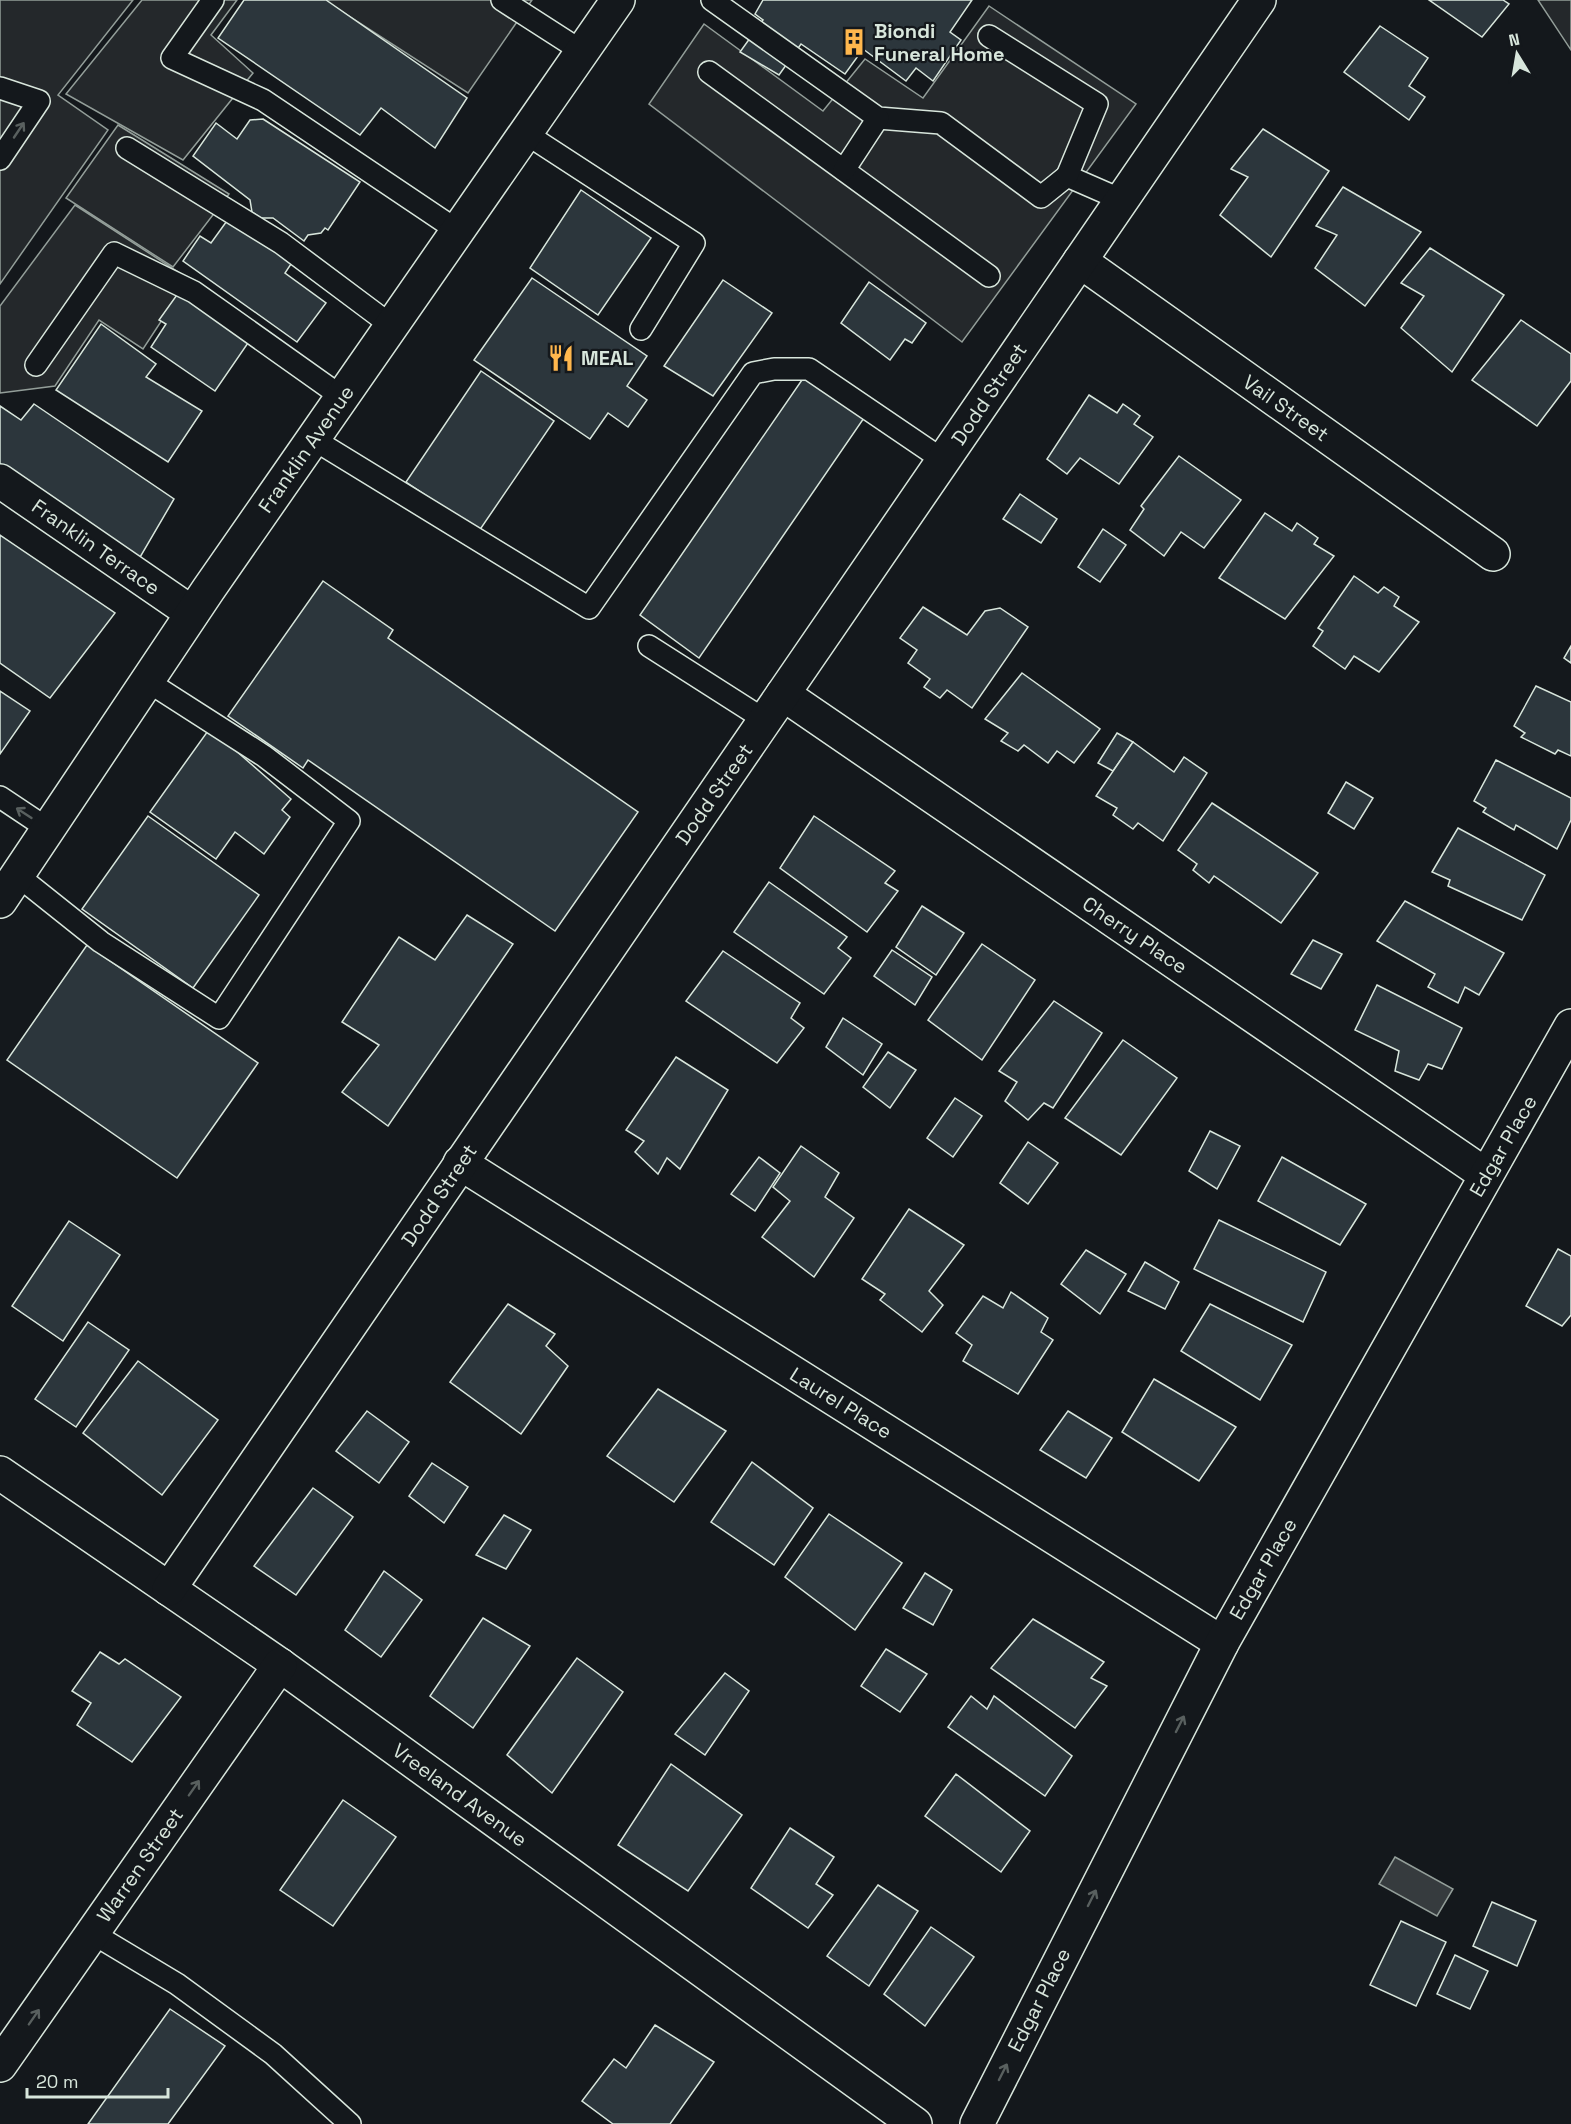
<svg xmlns="http://www.w3.org/2000/svg" width="1571" height="2124" font-family="'Space Grotesk',sans-serif">
	<style>
		.parking { fill: #24282b; stroke: #939e99; stroke-width: 1.5 }
		.water { fill: #363b3e; stroke: #939e99; stroke-width: 1.5 }
		.building { fill: #2c363c; stroke: #d8e6dc; stroke-width: 1.5 }
		.lines { fill: none; stroke-linecap: round; stroke-linejoin: round }
		.service-casing { stroke: #d8e6dc; stroke-width: 24 }
		.minor-casing { stroke: #d8e6dc; stroke-width: 36 }
		.secondary-casing { stroke: #d8e6dc; stroke-width: 36 }
		.service { stroke: #14181c; stroke-width: 21 }
		.minor { stroke: #14181c; stroke-width: 33 }
		.secondary { stroke: #14181c; stroke-width: 33 }
		.oneway { stroke: #59605f }
		.labels { text-anchor: middle; stroke-width: 4.5; stroke-linejoin: round; paint-order: stroke }
		.poi-label { font-size: 20px; font-weight: bold; fill: #d8e6dc; stroke: #14181c; text-anchor: start }
		.street-label { font-size: 20px; fill: #d8e6dc; stroke: #14181c }
	</style>
	<rect width="100%" height="100%" fill="#14181c"/>
	<g class="parking">
		<path d="M0,0h133l-75,95 50,35 -108,154z"/>
		<path d="M142,0h95l-26,35 42,38 -70,87 -117,-66z"/>
		<path d="M324,0h208l-64,93z"/>
		<path d="M1538,0h33v50z"/>
		<path d="M989,6l147,98 -174,238 -313,-238 55,-80 119,87 42,-52 58,39z"/>
		<path d="M118,125l111,69 -56,73 -107,-69z"/>
		<path d="M75,205l114,74 -46,70 -44,-29 -44,66 -55,7v-87z"/>
	</g>
	<path class="water" d="M1395,1857l58,32 -16,27 -58,-32z"/>
	<g class="building">
		<path d="M244,0h82l141,98 -32,50 -54,-40 -21,27 -142,-97z"/>
		<path d="M763,0h209l-22,32 11,8 -28,41 -17,-13 -10,13 -43,-32 -18,25 -44,-30 -22,31 -39,-23 23,-32 -8,-6z"/>
		<path d="M1429,0h74l6,4 -27,33z"/>
		<path d="M1380,26l48,32 -19,28 16,11 -16,23 -65,-48z"/>
		<path d="M263,119l97,63 -32,48 -3,-2 -4,5 -13,2 -4,6 -31,-23h-12l-9,-6 -2,-12 -57,-44 23,-33 21,16 13,-19z"/>
		<path d="M1263,129l66,42 -58,86 -51,-42 28,-38 -17,-8z"/>
		<path d="M1343,187l78,45 -56,74 -50,-38 22,-33 -21,-9z"/>
		<path d="M581,190l70,48 -53,77 -68,-47z"/>
		<path d="M229,218l64,43 -8,12 41,30 -29,39 -114,-81 17,-25 11,7z"/>
		<path d="M1430,248l74,47 -52,77 -51,-44 23,-32 -23,-13z"/>
		<path d="M532,278l115,78 -20,30 20,14 -19,27 -20,-14 -18,26 -116,-79z"/>
		<path d="M723,280l49,33 -59,83 -49,-30z"/>
		<path d="M869,282l57,41 -14,20 -7,-4 -15,21 -49,-37z"/>
		<path d="M179,292l69,51 -33,48 -64,-44 15,-23 -7,-4z"/>
		<path d="M1521,320l50,34v27l-34,45 -65,-46z"/>
		<path d="M101,324l55,40 -10,13 56,34 -34,51 -112,-72z"/>
		<path d="M481,371l73,50 -75,110 -73,-49z"/>
		<path d="M804,377l60,41 -165,240 -59,-43z"/>
		<path d="M1089,395l28,18 6,-9 17,12 -6,8 19,13 -34,47 -39,-26 -13,16 -20,-15z"/>
		<path d="M34,404l140,95 -35,60 -139,-91v-62l21,14z"/>
		<path d="M1179,456l62,44 -37,48 -23,-16 -17,24 -34,-26 14,-21 -3,-3z"/>
		<path d="M1020,494l37,25 -16,24 -38,-24z"/>
		<path d="M1265,513l27,18 5,-8 21,15 -4,6 20,12 -49,63 -66,-41z"/>
		<path d="M1103,529l23,16 -26,37 -22,-15z"/>
		<path d="M0,535l115,78 -65,85 -50,-35z"/>
		<path d="M1354,576l24,17 6,-6 15,10 -5,9 25,16 -40,50 -25,-16 -9,13 -32,-23 10,-15 -5,-3z"/>
		<path d="M323,581l70,49 -5,8 250,174 -83,119 -247,-171 -5,8 -75,-52z"/>
		<path d="M923,607l44,28 18,-24 15,-3 28,19 -56,81 -25,-18 -7,8 -16,-11 6,-8 -22,-16 9,-13 -17,-12z"/>
		<path d="M1571,646v17l-7,-5z"/>
		<path d="M1022,673l78,56 -26,34 -17,-12 -9,12 -24,-18 -6,6 -17,-10 7,-8 -23,-14z"/>
		<path d="M1536,686l35,16v54l-13,-6 -3,4 -34,-17 4,-4 -11,-7z"/>
		<path d="M0,691l30,20 -30,43z"/>
		<path d="M210,728l81,71 -9,11 8,7 -26,37 -29,-22 -19,27 -66,-47z"/>
		<path d="M1117,733l16,9 -20,29 -15,-8z"/>
		<path d="M1133,742l41,30 10,-15 23,16 -44,68 -25,-18 -5,6 -20,-14 4,-7 -21,-12z"/>
		<path d="M1496,760l75,38v22l-14,29 -41,-24 -2,5 -31,-18 3,-4 -12,-7z"/>
		<path d="M1346,782l27,16 -19,31 -26,-16z"/>
		<path d="M1212,803l106,70 -37,50 -67,-47 -5,7 -16,-13 4,-6 -19,-14z"/>
		<path d="M148,816l111,79 -66,93 -111,-79z"/>
		<path d="M814,816l81,55 -10,12 13,8 -31,41 -87,-64z"/>
		<path d="M1458,828l87,47 -23,45 -74,-34 2,-6 -18,-8z"/>
		<path d="M769,882l78,55 -9,11 13,10 -27,36 -90,-62z"/>
		<path d="M1405,901l99,52 -25,42 -14,-8 -7,16 -30,-16 7,-13 -58,-33z"/>
		<path d="M922,906l42,27 -28,42 -40,-28z"/>
		<path d="M467,915l46,29 -125,182 -46,-34 37,-47 -37,-23 57,-85 36,23z"/>
		<path d="M1313,940l29,14 -21,35 -30,-15z"/>
		<path d="M982,944l53,36 -53,80 -54,-40z"/>
		<path d="M87,945l171,118 -81,115 -170,-118z"/>
		<path d="M892,950l40,27 -17,28 -41,-29z"/>
		<path d="M723,951l77,52 -9,15 13,10 -27,35 -91,-62z"/>
		<path d="M1377,985l85,43 -20,41 -14,-5 -9,16 -24,-9 4,-20 -44,-21z"/>
		<path d="M1054,1001l48,32 -49,75 -9,-5 -16,17 -23,-19 12,-19 -18,-11z"/>
		<path d="M843,1018l39,26 -19,31 -37,-28z"/>
		<path d="M1123,1040l54,38 -56,77 -56,-37z"/>
		<path d="M888,1052l28,18 -26,38 -27,-21z"/>
		<path d="M676,1057l52,33 -48,79 -13,-11 -9,16 -23,-22 9,-11 -18,-11z"/>
		<path d="M955,1098l27,18 -29,41 -26,-19z"/>
		<path d="M1210,1131l30,15 -23,43 -28,-18z"/>
		<path d="M1028,1142l30,21 -30,41 -28,-21z"/>
		<path d="M801,1146l38,27 -14,24 29,21 -40,59 -52,-40 28,-36 -17,-14z"/>
		<path d="M759,1157l21,16 -25,38 -24,-17z"/>
		<path d="M1282,1157l84,47 -26,41 -82,-44z"/>
		<path d="M909,1209l55,36 -35,46 14,14 -21,27 -42,-32 5,-6 -23,-15z"/>
		<path d="M1219,1220l107,52 -23,50 -109,-53z"/>
		<path d="M69,1221l51,34 -57,86 -51,-35z"/>
		<path d="M1558,1249l13,7v59l-9,11 -36,-20z"/>
		<path d="M1086,1250l40,24 -26,40 -39,-30z"/>
		<path d="M1145,1262l34,20 -14,27 -37,-18z"/>
		<path d="M1011,1292l37,26 -7,14 12,8 -35,54 -55,-33 9,-16 -16,-12 27,-37 20,12z"/>
		<path d="M508,1304l47,30 -9,12 22,20 -47,68 -71,-52z"/>
		<path d="M1210,1304l82,41 -32,55 -79,-49z"/>
		<path d="M88,1322l41,28 -53,77 -41,-28z"/>
		<path d="M138,1361l80,59 -56,75 -79,-62z"/>
		<path d="M1154,1379l82,48 -37,54 -77,-49z"/>
		<path d="M658,1389l68,42 -52,71 -67,-46z"/>
		<path d="M367,1411l42,31 -30,41 -43,-32z"/>
		<path d="M1068,1411l44,27 -26,40 -46,-28z"/>
		<path d="M752,1462l61,46 -39,57 -63,-43z"/>
		<path d="M432,1463l36,24 -24,36 -35,-27z"/>
		<path d="M313,1488l40,29 -57,78 -42,-29z"/>
		<path d="M829,1514l73,49 -47,67 -70,-53z"/>
		<path d="M504,1515l27,15 -25,39 -30,-14z"/>
		<path d="M384,1571l38,29 -41,57 -36,-27z"/>
		<path d="M925,1573l27,17 -19,35 -30,-17z"/>
		<path d="M483,1618l47,28 -57,82 -43,-32z"/>
		<path d="M1033,1619l71,43 -13,16 16,8 -32,42 -84,-60z"/>
		<path d="M886,1649l41,25 -27,38 -39,-26z"/>
		<path d="M100,1652l19,12 6,-5 56,38 -49,65 -55,-37 14,-22 -19,-12z"/>
		<path d="M577,1658l46,34 -71,101 -45,-38z"/>
		<path d="M725,1673l24,18 -44,64 -30,-21z"/>
		<path d="M971,1696l16,13 7,-13 78,60 -27,40 -97,-69z"/>
		<path d="M671,1764l71,51 -54,76 -70,-46z"/>
		<path d="M956,1774l74,57 -29,41 -76,-56z"/>
		<path d="M343,1800l53,37 -63,89 -53,-36z"/>
		<path d="M790,1828l44,29 -18,27 17,11 -25,33 -57,-40z"/>
		<path d="M878,1885l40,26 -49,75 -42,-30z"/>
		<path d="M1492,1902l44,19 -19,45 -44,-20z"/>
		<path d="M1401,1921l45,21 -30,64 -46,-21z"/>
		<path d="M931,1927l43,30 -49,69 -41,-32z"/>
		<path d="M1455,1955l33,16 -18,38 -33,-15z"/>
		<path d="M170,2009l55,37 -57,78h-80z"/>
		<path d="M655,2025l59,37 -44,62h-57l-31,-23 32,-42 12,9z"/>
	</g>
	<g class="lines">
		<defs>
			<g id="service">
				<path d="M213,0l-41,58 91,42 195,131"/>
				<path d="M502,0l81,52"/>
				<path d="M712,0l166,118 63,5 100,74 26,-21 55,24"/>
				<path d="M989,36l108,68 -30,72"/>
				<path d="M709,72l280,204"/>
				<path d="M0,88l39,13 -39,58"/>
				<path d="M525,133l169,110 -53,86"/>
				<path d="M127,148l154,95 111,83"/>
				<path d="M844,170l34,-52"/>
				<path d="M36,365l78,-112 80,39 148,105"/>
				<path d="M313,439l276,169 164,-235 21,-4h35l134,91"/>
				<path d="M649,646l116,74"/>
				<path d="M0,797l48,32"/>
				<path d="M17,875l84,67 118,76 130,-197 -85,-65 -117,-75"/>
				<path d="M92,1933l85,51 96,70 77,70"/>
			</g>
			<g id="minor">
				<path d="M1080,261l413,293"/>
				<path d="M0,481l192,132"/>
				<path d="M783,694l703,481"/>
				<path d="M460,1163l762,480"/>
				<path d="M0,1473l280,192 635,459"/>
				<path d="M169,1589l1090,-1589"/>
				<path d="M0,2065l280,-400"/>
				<path d="M977,2124l245,-481 349,-617"/>
			</g>
			<path id="secondary" d="M0,901l208,-311 410,-590"/>
		</defs>
		<use href="#service" class="service-casing"/>
		<use href="#minor" class="minor-casing"/>
		<use href="#secondary" class="secondary-casing"/>
		<use href="#service" class="service"/>
		<use href="#minor" class="minor"/>
		<use href="#secondary" class="secondary"/>
	</g>
	<defs><path id="oneway-shaft" d="M-6 0H5M1.5-3L5.5 0L1.5 3" fill="none" stroke-width="1.6" stroke-linecap="round" stroke-linejoin="round" transform="scale(1.5)"/></defs>
	<g class="oneway">
		<use href="#oneway-shaft" transform="translate(19 130) rotate(-56)"/>
		<use href="#oneway-shaft" transform="translate(24 813) rotate(-147)"/>
		<use href="#oneway-shaft" transform="translate(1180 1724) rotate(-63)"/>
		<use href="#oneway-shaft" transform="translate(194 1788) rotate(-55)"/>
		<use href="#oneway-shaft" transform="translate(1092 1898) rotate(-63)"/>
		<use href="#oneway-shaft" transform="translate(34 2017) rotate(-55)"/>
		<use href="#oneway-shaft" transform="translate(1003 2072) rotate(-63)"/>
	</g>
	<defs>
		<symbol id="building-bare" viewBox="-9 -9 18 18"><path d="M-4-6H4V6H1V3H-1V6H-4ZM-2.5-4.3h1.7v1.8h-1.7ZM.8-4.3h1.7v1.8H.8ZM-2.5-1h1.7V.8h-1.7ZM.8-1h1.7V.8H.8Z" fill="#ffb74d" stroke="#14181c" stroke-width="2.5" paint-order="stroke"/></symbol>
		<symbol id="restaurant-bare" viewBox="-9 -9 18 18"><path d="M-5-6h1v4h1v-4h1v4h1v-4h1v5L-1.5 .5V6h-2V.5L-5-1ZM5-6V6H3V1.5H1.5Q1.5-4 5-6Z" fill="#ffb74d" stroke="#14181c" stroke-width="2.5" paint-order="stroke"/></symbol>
	</defs>
	<g fill-rule="evenodd">
		<use href="#building-bare" x="835" y="23" width="38" height="38"/>
		<use href="#restaurant-bare" x="542" y="339" width="38" height="38"/>
	</g>
	<g class="labels">
		<g class="poi-label">
			<text x="874" y="38">Biondi<tspan x="874" dy="23">Funeral Home</tspan></text>
			<text x="581" y="365">MEAL</text>
		</g>
		<g class="street-label">
			<text transform="translate(989 394) rotate(-56)" y="7">Dodd Street</text>
			<text transform="translate(1286 408) rotate(35)" y="7">Vail Street</text>
			<text transform="translate(306 449) rotate(-55)" y="7">Franklin Avenue</text>
			<text transform="translate(96 547) rotate(35)" y="7">Franklin Terrace</text>
			<text transform="translate(714 794) rotate(-55)" y="7">Dodd Street</text>
			<text transform="translate(1135 935) rotate(34)" y="7">Cherry Place</text>
			<text transform="translate(1503 1146) rotate(-60)" y="7">Edgar Place</text>
			<text transform="translate(439 1195) rotate(-56)" y="7">Dodd Street</text>
			<text transform="translate(841 1403) rotate(32)" y="7">Laurel Place</text>
			<text transform="translate(1263 1569) rotate(-60)" y="7">Edgar Place</text>
			<text transform="translate(460 1795) rotate(36)" y="7">Vreeland Avenue</text>
			<text transform="translate(140 1865) rotate(-55)" y="7">Warren Street</text>
			<text transform="translate(1039 2000) rotate(-63)" y="7">Edgar Place</text>
		</g>
	</g>
	<g transform="translate(1517 54) rotate(349)" stroke="#14181c" stroke-width="4.5" paint-order="stroke">
	<path d="M0-4.5L10 22L0 15L-10 22Z" fill="#d8e6dc"/>
	<text y="-9" font-size="16" font-weight="bold" text-anchor="middle" fill="#d8e6dc">N</text>
	</g>
	<path d="M27 2088v9h141v-9" fill="none" stroke="#d8e6dc" stroke-width="3"/>
	<text x="36" y="2088" font-size="18" fill="#d8e6dc" stroke="#14181c" stroke-width="4.5" paint-order="stroke">20 m</text>
</svg>
